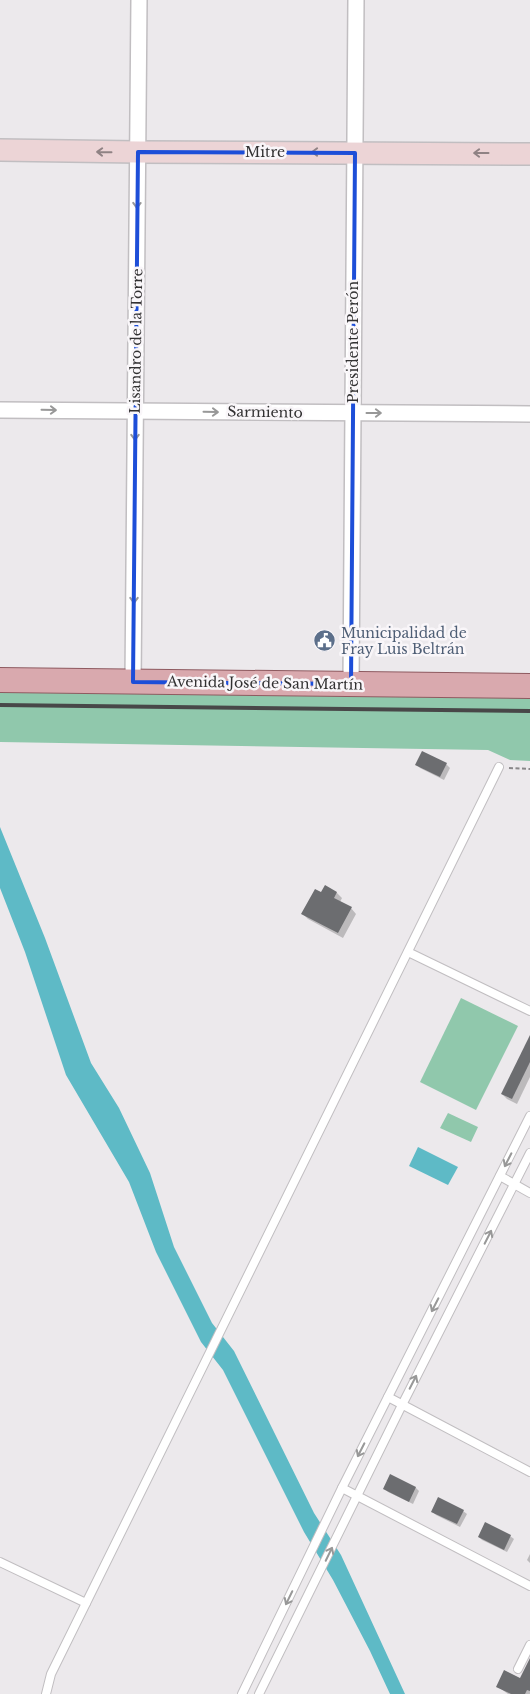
<svg xmlns="http://www.w3.org/2000/svg" width="530" height="1694" font-family="'Libre Baskerville',serif">
	<style>
		.green { fill: #90c8ac }
		.water { fill: #5ebac6 }
		.shadow { fill: #0003 }
		.building { fill: #6c6d70 }
		.lines { fill: none; stroke-linecap: round; stroke-linejoin: round }
		.lane-casing { stroke: #c1bec1; stroke-width: 10 }
		.street-casing { stroke: #c1bec1; stroke-width: 18 }
		.secondary-casing { stroke: #c1bec1; stroke-width: 24 }
		.primary-casing { stroke: #8e5a60; stroke-width: 26 }
		.path { stroke: #898789; stroke-width: 2; stroke-dasharray: 4 2.5; stroke-linecap: butt }
		.lane { stroke: #fff; stroke-width: 8 }
		.street { stroke: #fff; stroke-width: 15 }
		.secondary { stroke: #ecd4d6; stroke-width: 21 }
		.primary { stroke: #d9a9ae; stroke-width: 24 }
		.rail { stroke: #484748; stroke-width: 4 }
		.oneway { stroke: #8f8284 }
		.oneway2 { stroke: #989898 }
		.marked { fill: none; stroke: #1d4ed8; stroke-width: 4; stroke-linejoin: round }
		.labels { text-anchor: middle; stroke-width: 5; stroke-linejoin: round; paint-order: stroke }
		.street-label { font-size: 14px; fill: #323132; stroke: #f9f6f9 }
		.service-label { font-size: 14px; fill: #4e5e75; stroke: #f9f6f9; text-anchor: start }
	</style>
	<rect width="100%" height="100%" fill="#ece9ec"/>
	<g class="green">
		<path d="M0,680l530,6v75l-20,-1 -22,-10 -488,-8z"/>
		<path d="M461,998l57,28 -42,84 -56,-28z"/>
		<path d="M448,1113l30,14 -7,15 -31,-14z"/>
	</g>
	<g class="water">
		<path d="M0,827l45,111 46,125 28,45 31,65 24,74 38,76 22,28 80,162 27,42 64,139h-15l-20,-43 -37,-71 -29,-48 -81,-162 -22,-28 -45,-90 -27,-70 -63,-107 -41,-123 -25,-64z"/>
		<path d="M418,1147l40,20 -10,18 -39,-19z"/>
	</g>
	<g class="shadow">
		<path d="M446,764l4,4 -6,12 -24,-12 -3,-3z"/>
		<path d="M325,887l12,6 5,5 -2,4 11,6 5,6 -13,24 -35,-19 -5,-5 19,-20z"/>
		<path d="M530,1037v40l-13,27 -10,-5 -5,-5z"/>
		<path d="M391,1476l25,12 3,3 -6,13 -25,-12 -3,-3z"/>
		<path d="M432,1511h31l4,3 -7,13 -24,-12z"/>
		<path d="M510,1536l4,3 -7,13 -25,-12 -3,-3z"/>
		<path d="M530,1554v9l-3,-3z"/>
		<path d="M530,1660v34h-22l-11,-8 24,-7z"/>
	</g>
	<g class="building">
		<path d="M422,751l25,12 -7,14 -25,-12z"/>
		<path d="M325,885l12,7 -3,6 18,9 -14,26 -37,-19 14,-25 6,3z"/>
		<path d="M530,1035v27l-18,37 -11,-5z"/>
		<path d="M390,1474l26,13 -7,15 -26,-13z"/>
		<path d="M438,1497l26,13 -7,14 -26,-12z"/>
		<path d="M485,1522l26,13 -7,15 -26,-13z"/>
		<path d="M530,1658v33l-3,-1 -2,4h-14l-15,-7 8,-17 16,8z"/>
	</g>
	<g class="lines">
		<defs>
			<g id="lane">
				<path d="M408,952l122,59"/>
				<path d="M500,1176l30,17"/>
				<path d="M388,1397l142,75"/>
				<path d="M342,1488l188,98"/>
				<path d="M0,1562l86,41"/>
				<path d="M518,1669l12,-24"/>
				<path d="M46,1694l5,-20 448,-907"/>
				<path d="M242,1694l100,-206 188,-372"/>
				<path d="M259,1694l143,-289 128,-252"/>
			</g>
			<g id="street">
				<path d="M0,410l530,4"/>
				<path d="M133,682l6,-682"/>
				<path d="M351,684l5,-684"/>
			</g>
			<path id="secondary" d="M0,150l138,2 392,2"/>
			<path id="primary" d="M0,680l530,6"/>
		</defs>
		<use href="#lane" class="lane-casing"/>
		<use href="#street" class="street-casing"/>
		<use href="#secondary" class="secondary-casing"/>
		<use href="#primary" class="primary-casing"/>
		<path class="path" d="M509,768l21,1"/>
		<use href="#lane" class="lane"/>
		<use href="#street" class="street"/>
		<use href="#secondary" class="secondary"/>
		<use href="#primary" class="primary"/>
		<path class="rail" d="M0,705l530,6"/>
	</g>
	<defs><path id="oneway-shaft" d="M-6 0H5M1.5-3L5.5 0L1.5 3" fill="none" stroke-width="1.6" stroke-linecap="round" stroke-linejoin="round" transform="scale(1.25)"/></defs>
	<g class="oneway">
		<use href="#oneway-shaft" transform="translate(104 152) rotate(-179)"/>
		<use href="#oneway-shaft" transform="translate(319 152) rotate(-180)"/>
		<use href="#oneway-shaft" transform="translate(481 153) rotate(-180)"/>
	</g>
	<g class="oneway2">
		<use href="#oneway-shaft" transform="translate(137 201) rotate(91)"/>
		<use href="#oneway-shaft" transform="translate(49 410) rotate(1)"/>
		<use href="#oneway-shaft" transform="translate(211 412) rotate(1)"/>
		<use href="#oneway-shaft" transform="translate(374 413)"/>
		<use href="#oneway-shaft" transform="translate(135 433) rotate(90)"/>
		<use href="#oneway-shaft" transform="translate(134 596) rotate(90)"/>
		<use href="#oneway-shaft" transform="translate(508 1160) rotate(117)"/>
		<use href="#oneway-shaft" transform="translate(488 1237) rotate(-63)"/>
		<use href="#oneway-shaft" transform="translate(435 1305) rotate(117)"/>
		<use href="#oneway-shaft" transform="translate(413 1382) rotate(-63)"/>
		<use href="#oneway-shaft" transform="translate(361 1450) rotate(117)"/>
		<use href="#oneway-shaft" transform="translate(329 1554) rotate(-64)"/>
		<use href="#oneway-shaft" transform="translate(289 1598) rotate(116)"/>
	</g>
	<path class="marked" d="M138,152l217,1 -4,531 -218,-2z"/>
	<defs>
		<symbol id="civic-disc" viewBox="-11 -11 22 22"><circle r="9.5" fill="#5c6f8a" stroke="#f9f6f9"/><path d="M-.6-6.5H3V-4.5H.6V-3L4-1V1h2V6H-6V1h2V-1L-.6-3ZM-1.2 2.5V6h2.4V2.5Z" fill="#fff"/></symbol>
	</defs>
	<g fill-rule="evenodd">
		<use href="#civic-disc" x="312" y="628" width="25" height="25"/>
	</g>
	<g class="labels">
		<g class="street-label">
			<text x="265" y="157">Mitre</text>
			<text transform="translate(136 341) rotate(-89)" y="5">Lisandro de la Torre</text>
			<text transform="translate(353 342) rotate(-90)" y="5">Presidente Perón</text>
			<text transform="translate(265 412) rotate(1)" y="5">Sarmiento</text>
			<text transform="translate(265 683) rotate(1)" y="5">Avenida José de San Martín</text>
		</g>
		<g class="service-label">
			<text x="341" y="638">Municipalidad de<tspan x="341" dy="16">Fray Luis Beltrán</tspan></text>
		</g>
	</g>
</svg>
